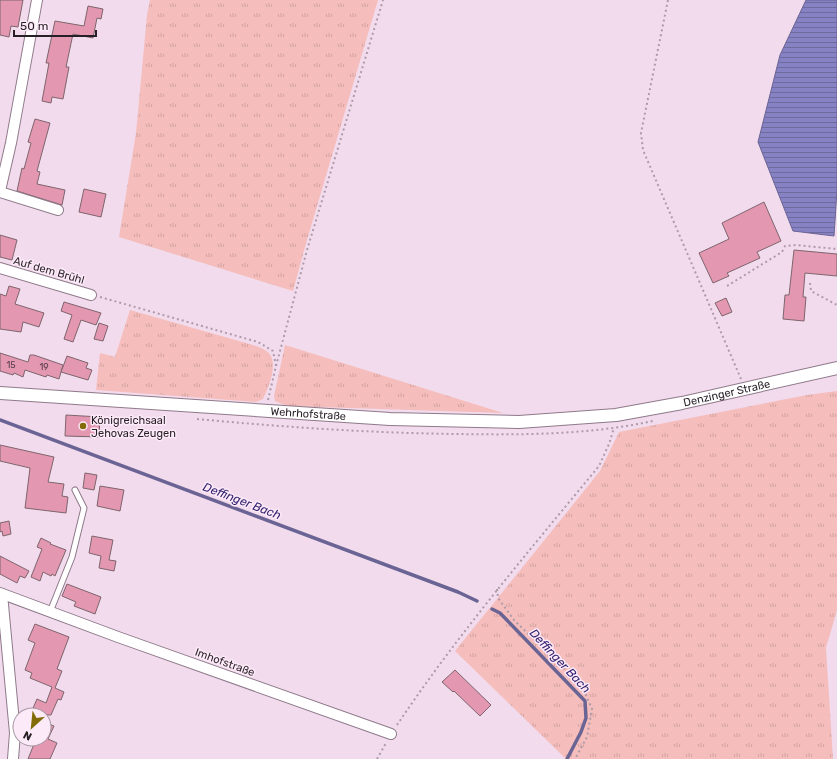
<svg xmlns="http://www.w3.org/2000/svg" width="837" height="759" font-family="Rubik,sans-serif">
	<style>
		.grass { fill: url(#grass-tufts) }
		.water { fill: url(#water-rules); stroke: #6a6494 }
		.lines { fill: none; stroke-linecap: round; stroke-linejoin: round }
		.stream { stroke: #6a6494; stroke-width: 3.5 }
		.building { fill: #e397b1; stroke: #7e656d }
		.service-casing { stroke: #8e7a8a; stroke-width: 7 }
		.minor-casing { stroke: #8e7a8a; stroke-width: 12 }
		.tertiary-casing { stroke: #8e7a8a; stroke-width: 14 }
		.path { stroke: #ad9ba9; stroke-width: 2; stroke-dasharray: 2 3; stroke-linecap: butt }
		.service { stroke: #fff; stroke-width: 5 }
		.minor { stroke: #fff; stroke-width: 10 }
		.tertiary { stroke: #fff; stroke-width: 12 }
		.poi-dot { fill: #836b06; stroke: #fdeaf8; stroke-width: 1.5 }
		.labels { text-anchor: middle; stroke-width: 3; stroke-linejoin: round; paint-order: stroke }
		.number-label { font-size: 9px; fill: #563d49 }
		.street-label { font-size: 11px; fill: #271f26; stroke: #fdeaf8 }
		.poi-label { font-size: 11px; fill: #271f26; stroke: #fdeaf8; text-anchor: start }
		.water-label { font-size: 12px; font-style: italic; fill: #332471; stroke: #fdeaf8 }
	</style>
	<defs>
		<pattern id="grass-tufts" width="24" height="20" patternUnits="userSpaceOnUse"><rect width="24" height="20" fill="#f5bebc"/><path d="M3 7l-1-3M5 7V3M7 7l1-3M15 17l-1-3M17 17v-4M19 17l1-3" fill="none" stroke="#d2a3a1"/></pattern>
		<pattern id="water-rules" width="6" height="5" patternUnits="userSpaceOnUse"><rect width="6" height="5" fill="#8682c3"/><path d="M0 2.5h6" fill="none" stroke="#6e6a9e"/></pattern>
	</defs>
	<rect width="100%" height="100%" fill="#f2dbed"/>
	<g class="grass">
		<path d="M150,0h228l-71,240 -14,51 -174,-54 17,-104 11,-118z"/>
		<path d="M130,310l123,35c4,1 8,3 12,5 16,9 4,36 -2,49l-7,3 -160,-12 4,-37 15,4z"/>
		<path d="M285,345l218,68 -216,-7 -12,-5 -1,-5z"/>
		<path d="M837,391v219l-11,38 7,111h-267l-111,-108 145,-180 19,-39 188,-37z"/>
	</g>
	<path class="water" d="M806,0h31v190l-3,46 -41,-5 -35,-89 22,-87z"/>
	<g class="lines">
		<g class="stream">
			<path d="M0,420l458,172 19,9"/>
			<path d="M492,609l8,4 85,88 1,17 -5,14 -14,27"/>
		</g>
	</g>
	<g class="building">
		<path d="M0,0h23l-5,27 -7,-1 -2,11 -9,-2z"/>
		<path d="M88,6l15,3 -2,10 -4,-1 -4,20 -20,-4 -7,33h3l-6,32 -11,-2 -1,6 -9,-2 7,-38h-3l9,-42 29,5z"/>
		<path d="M35,119l15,4 -13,48 3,1 -3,12 28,6 -3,15 -45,-14 5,-23 2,1 7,-26 -3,-1z"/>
		<path d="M84,189l22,5 -5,23 -22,-5z"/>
		<path d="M764,202l17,39 -24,11 3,6 -33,15 2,3 -16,7 -14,-30 30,-14 -7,-16z"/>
		<path d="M0,235l17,5 -5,20 -12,-3z"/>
		<path d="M794,250l43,4v22l-32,-3 -2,24h3l-2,24 -21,-2 2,-24h4z"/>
		<path d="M9,286l11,3 -5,15 29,9 -5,14 -16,-5 -2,10 -21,-3v-35l6,2z"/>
		<path d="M726,298l6,14 -10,4 -7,-13z"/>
		<path d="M64,302l37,11 -5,12 -15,-5 -8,22 -9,-3 8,-24 -11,-4z"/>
		<path d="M99,323l9,3 -5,15 -9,-2z"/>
		<path d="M0,353l28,9 2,-7h4l29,10 -4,14 -12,-4 -1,2 -21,-7 -2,7 -9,-4 -1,2 -13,-4z"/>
		<path d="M67,356l21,7 -2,5 6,2 -4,10 -27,-8z"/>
		<path d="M66,415l34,2 -1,20 -34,-1z"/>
		<path d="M0,445l54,12 -6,25 16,2 -2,12 6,1 -2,16 -41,-5 5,-40 -30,-7z"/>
		<path d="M85,473l12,2 -3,15 -11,-2z"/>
		<path d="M100,486l24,4 -4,21 -23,-5z"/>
		<path d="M9,521l2,13 -8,2 -1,-5 -2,1v-9z"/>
		<path d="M92,536l21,4 -4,20 7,1 -2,10 -15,-3 2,-12 -12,-3z"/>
		<path d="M41,538l10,5 -1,1 16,6 -11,26 -3,-2 -1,2 -8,-4 -3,9 -9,-4 11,-28 -5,-2z"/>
		<path d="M0,556l29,15 -4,7 -5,-2 -3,7 -17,-9z"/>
		<path d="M67,584l34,13 -6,17 -21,-8 2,-4 -14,-6z"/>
		<path d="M35,624l34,13 -12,32 5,2 -7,17 9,4 -3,8 -3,-1 -7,16h-21l7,-16 9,4 6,-16 -22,-9 2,-5 -7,-3 10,-27 -7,-3z"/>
		<path d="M455,670l36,35 -11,11 -26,-25 -1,1 -11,-10z"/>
		<path d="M44,722l10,4 -6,13 9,4 -7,16h-22l8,-20h8z"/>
	</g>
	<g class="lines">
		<defs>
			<path id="service" d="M50,612l22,-55 12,-49 -9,-18"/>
			<g id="minor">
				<path d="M0,191l11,-48 26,-143"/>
				<path d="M0,192l58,18"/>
				<path d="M0,268l91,27"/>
				<path d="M0,593l118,44 273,97"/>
				<path d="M2,594l13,139 -2,26"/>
			</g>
			<g id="tertiary">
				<path id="s1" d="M0,393l390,26 129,3 97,-7 66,-12 155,-35"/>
			</g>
		</defs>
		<use href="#service" class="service-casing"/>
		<use href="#minor" class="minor-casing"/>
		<use href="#tertiary" class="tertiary-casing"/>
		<g class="path">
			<path d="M668,0l-27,133 2,17 98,229"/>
			<path d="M810,283l1,8 26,14"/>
			<path d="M727,286l55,-34 3,-6 11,-1 41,4"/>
			<path d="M100,297l158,45 15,9 3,15 -8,34"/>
			<path d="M276,366l31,-116 76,-250"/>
			<path d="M197,419c86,8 173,14 260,15 65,1 131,1 196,-13"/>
			<path d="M497,589l1,9 16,22 68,66 10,23 -5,28 -12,22"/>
			<path d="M397,725c61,-91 132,-174 202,-259l10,-22 5,-16"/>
			<path d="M377,759l9,-16"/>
		</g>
		<use href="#service" class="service"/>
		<use href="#minor" class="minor"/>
		<use href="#tertiary" class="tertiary"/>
	</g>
	<circle class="poi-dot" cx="83" cy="426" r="4"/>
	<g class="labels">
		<g class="number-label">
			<text x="11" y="368">15</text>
			<text x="44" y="370">19</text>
		</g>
		<g class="street-label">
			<text transform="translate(49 270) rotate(16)" y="4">Auf dem Brühl</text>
			<text dy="4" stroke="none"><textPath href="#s1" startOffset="730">Denzinger Straße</textPath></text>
			<text dy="4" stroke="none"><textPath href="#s1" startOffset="309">Wehrhofstraße</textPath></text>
			<text transform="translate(225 662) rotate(20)" y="4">Imhofstraße</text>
		</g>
		<g class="poi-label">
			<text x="91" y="424">Königreichsaal<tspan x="91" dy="13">Jehovas Zeugen</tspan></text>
		</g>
		<g class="water-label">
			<text transform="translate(242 501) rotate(21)" y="4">Deffinger Bach</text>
			<text transform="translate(560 661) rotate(47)" y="4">Deffinger Bach</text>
		</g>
	</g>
	<g transform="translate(32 727) rotate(207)"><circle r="19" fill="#fdeaf8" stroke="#a799a4"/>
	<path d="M0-3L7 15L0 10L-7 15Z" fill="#836b06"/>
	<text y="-6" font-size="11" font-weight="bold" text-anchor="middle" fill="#271f26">N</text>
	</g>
	<path d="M14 30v6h82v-6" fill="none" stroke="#271f26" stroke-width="2"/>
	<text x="20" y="30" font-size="12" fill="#271f26" stroke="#fdeaf8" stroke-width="3" paint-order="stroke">50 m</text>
</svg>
